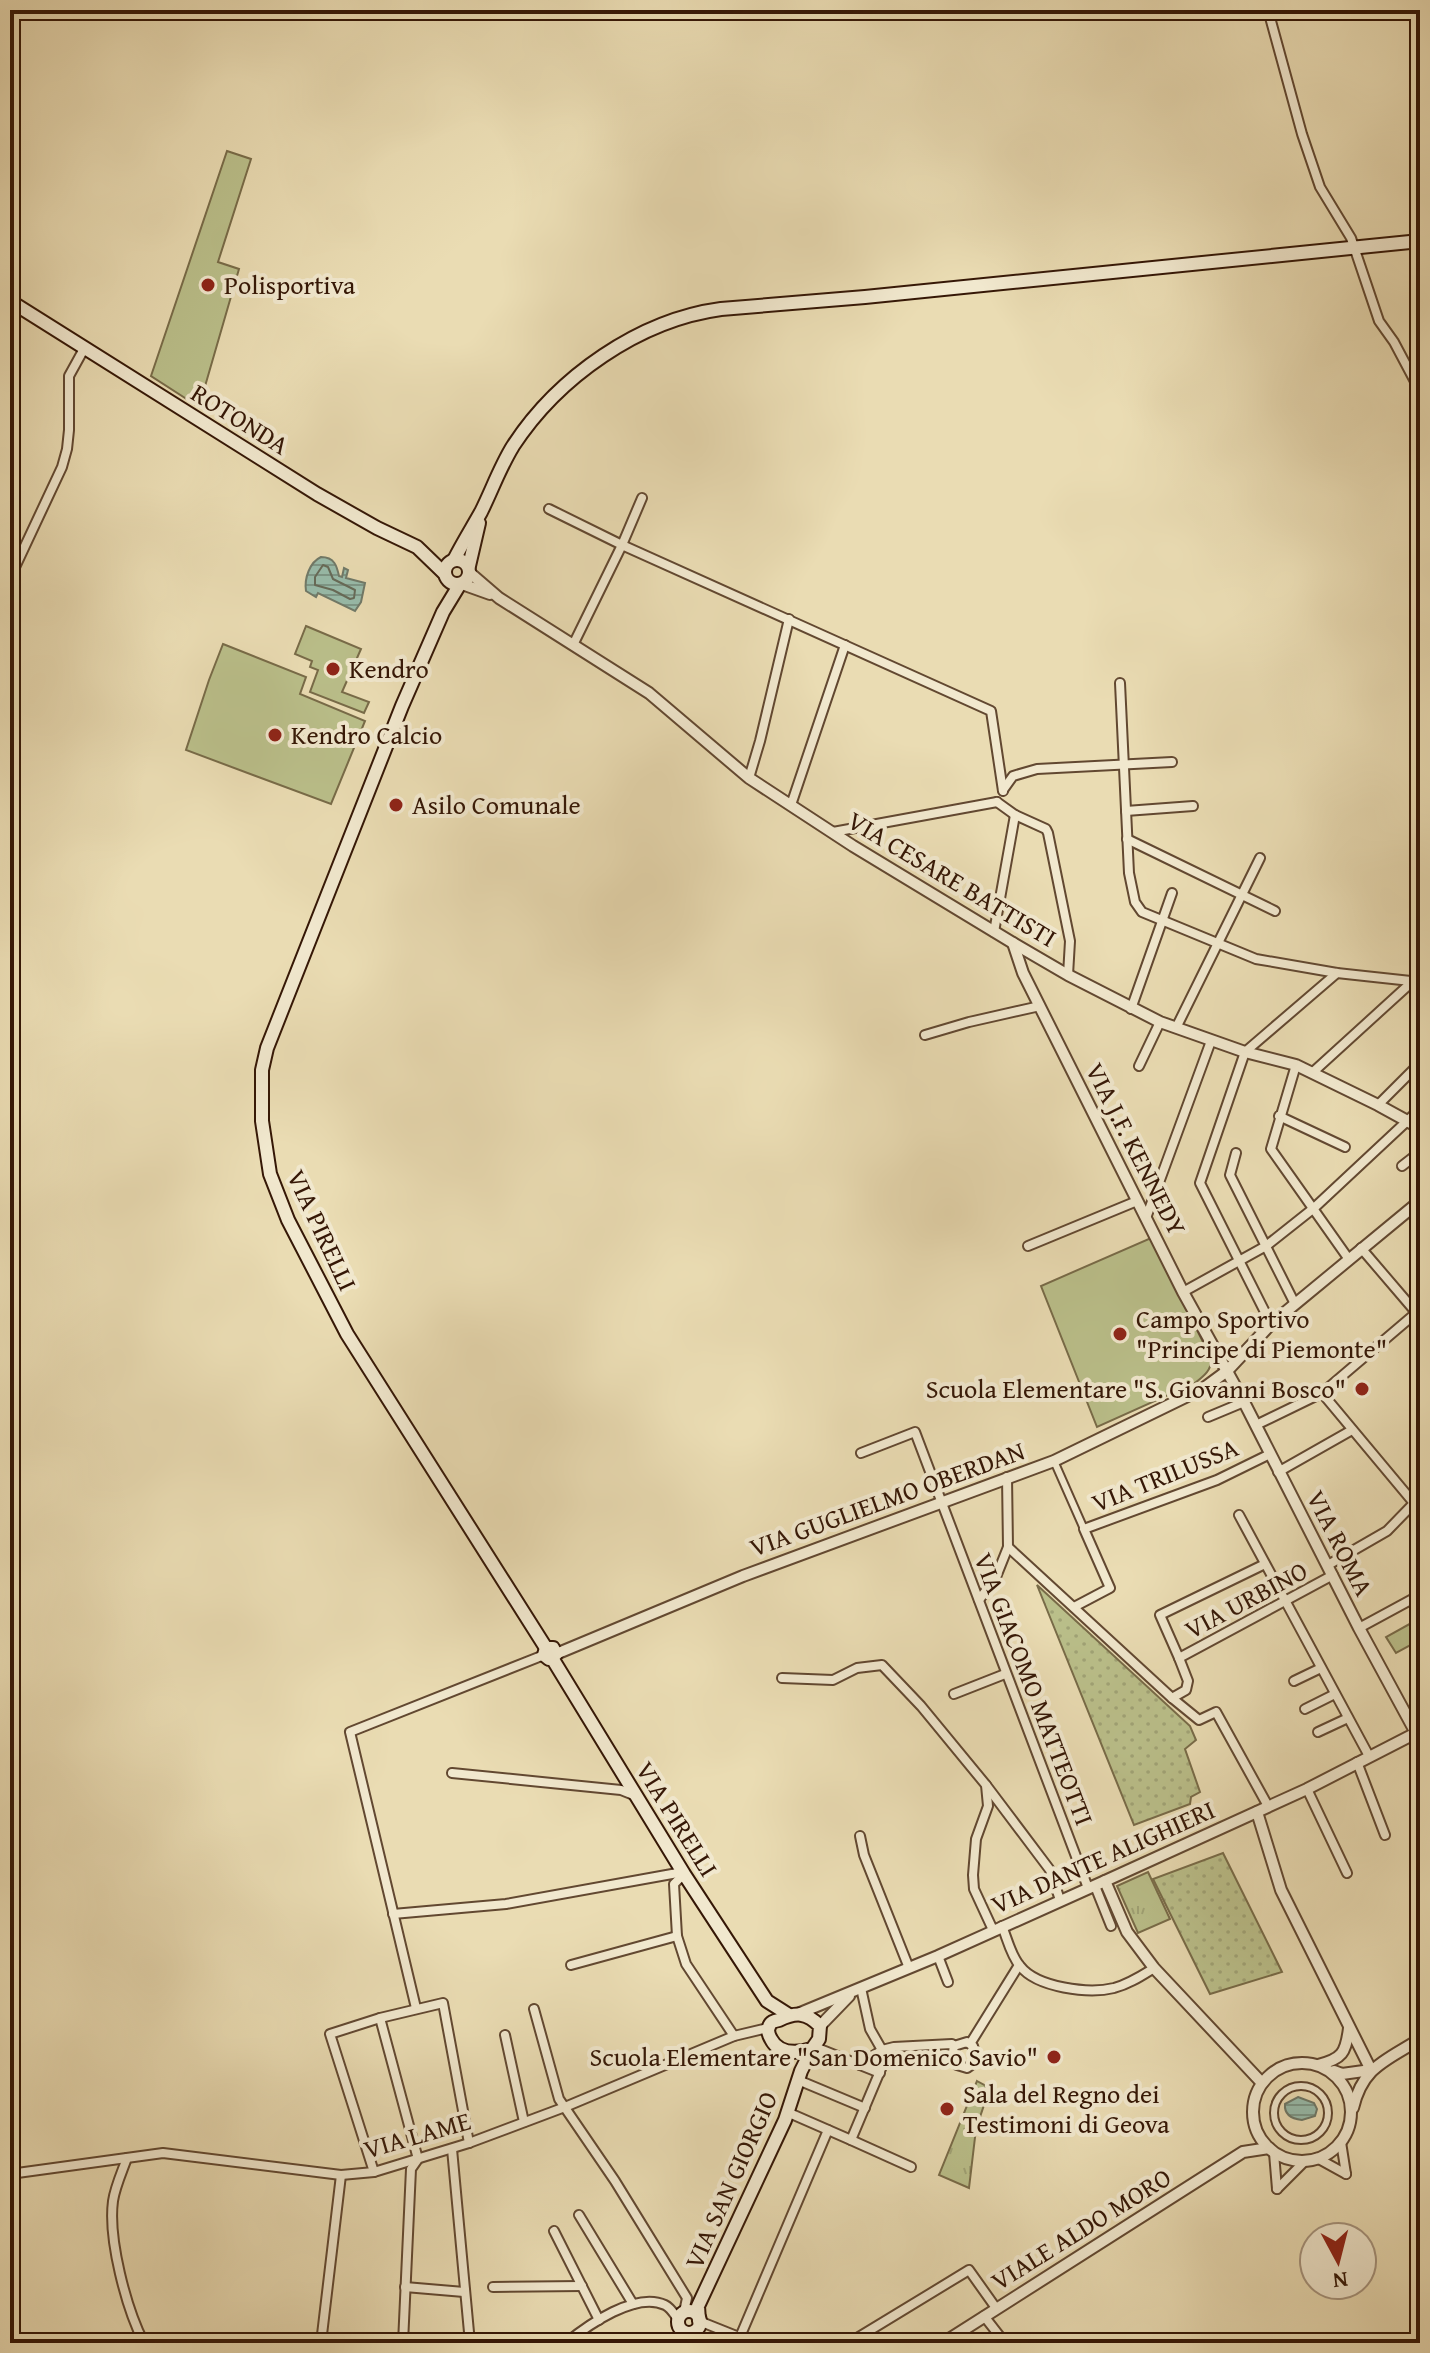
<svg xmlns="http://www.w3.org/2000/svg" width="1430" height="2353" font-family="'Gentium Book Plus',serif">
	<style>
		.grass { fill: url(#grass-dots); stroke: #786b48; stroke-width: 2 }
		.park { fill: url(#park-tufts); stroke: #786b48; stroke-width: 2 }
		.pitch { fill: #babf8a; stroke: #786b48; stroke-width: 2 }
		.water { fill: url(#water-rules); stroke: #707a69; stroke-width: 2 }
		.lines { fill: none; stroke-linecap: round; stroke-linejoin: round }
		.shore { stroke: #666a58; stroke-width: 2 }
		.pedestrian-casing { stroke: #624831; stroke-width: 10 }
		.minor-casing { stroke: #624831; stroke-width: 12 }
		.tertiary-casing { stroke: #624831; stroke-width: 14 }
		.secondary-casing { stroke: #351706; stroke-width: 16 }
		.pedestrian { stroke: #f1e8ce; stroke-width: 6 }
		.minor { stroke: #f1e8ce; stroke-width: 8 }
		.tertiary { stroke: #f1e8ce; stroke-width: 10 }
		.secondary { stroke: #f1e8ce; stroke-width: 12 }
		.poi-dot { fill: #8f2418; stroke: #f1e8ce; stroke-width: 3 }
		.labels { text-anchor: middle; stroke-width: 8; stroke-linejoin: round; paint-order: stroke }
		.poi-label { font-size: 26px; fill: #351706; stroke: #f1e8ce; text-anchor: start }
		.street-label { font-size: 26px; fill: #351706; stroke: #f1e8ce }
	</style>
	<defs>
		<pattern id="grass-dots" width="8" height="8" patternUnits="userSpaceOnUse" patternTransform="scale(2)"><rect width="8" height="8" fill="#babf8a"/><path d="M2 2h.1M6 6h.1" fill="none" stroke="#a0a376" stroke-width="1.8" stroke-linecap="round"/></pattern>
		<pattern id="park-tufts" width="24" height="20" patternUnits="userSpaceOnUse" patternTransform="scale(2)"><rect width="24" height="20" fill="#babf8a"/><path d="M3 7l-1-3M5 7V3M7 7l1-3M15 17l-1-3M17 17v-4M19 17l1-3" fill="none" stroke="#a0a376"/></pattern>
		<pattern id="water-rules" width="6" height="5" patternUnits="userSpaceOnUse" patternTransform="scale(2)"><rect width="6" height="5" fill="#98bcab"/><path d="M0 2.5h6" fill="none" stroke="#7d9889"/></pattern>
	</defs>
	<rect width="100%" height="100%" fill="#eadcb3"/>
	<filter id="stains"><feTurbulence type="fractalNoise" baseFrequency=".0025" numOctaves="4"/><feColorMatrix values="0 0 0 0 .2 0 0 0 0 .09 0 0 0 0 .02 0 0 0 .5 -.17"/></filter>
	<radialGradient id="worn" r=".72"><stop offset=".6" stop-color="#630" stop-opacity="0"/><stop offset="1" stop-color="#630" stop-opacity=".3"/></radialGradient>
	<g class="grass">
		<path d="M1037,1585l153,141 6,14 -11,9 15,43 -9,5 -1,7 -56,21z"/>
		<path d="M1223,1853l59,119 -72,22 -57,-115z"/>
	</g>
	<g class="park">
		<path d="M1148,1872l22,47 -32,14 -21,-47z"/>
		<path d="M977,2081l9,5 -5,9 5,4 -10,30 -7,59 -30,-13z"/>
	</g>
	<g class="pitch">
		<path d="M227,151l24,8 -33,103 21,7 -40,138 -48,-31z"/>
		<path d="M306,626l55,23 -19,43 27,10 -5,11 -54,-21 8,-22 -8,-3 2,-6 -17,-7z"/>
		<path d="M223,644l83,33 -6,17 65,27 -34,83 -145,-54 23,-70z"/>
		<path d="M1151,1238l60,120c1,12 -7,18 -16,25l-98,44 -56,-141z"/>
		<path d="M1415,1621l5,10v9l-24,13 -10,-16z"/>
	</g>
	<g class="water">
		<path d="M321,557c14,0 16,10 18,19l3,1 2,-9 4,2 -2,8 19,5 -4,19 -6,9 -37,-18 -2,4 -10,-6c-2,-13 4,-29 15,-34z"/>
		<path d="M1298,2097l16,6 3,6 -2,7 -13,4c-9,-1 -18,-5 -17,-16z"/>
	</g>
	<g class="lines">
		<path class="shore" d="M323,565l5,2 5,12 22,11 -1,8 -4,1 -17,-9 -18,-5v-8z"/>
		<defs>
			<g id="pedestrian">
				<path d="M1054,1461l30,68"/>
				<circle cx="1301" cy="2113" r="27"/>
			</g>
			<g id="minor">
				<path d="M1268,10l34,124 18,53 31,51 28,83 15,21 26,49"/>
				<path d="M549,509l73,36 369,166 12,80"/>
				<path d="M10,578l52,-111 5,-18 2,-19v-54l16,-29"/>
				<path d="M573,645l49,-100 20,-47"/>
				<path d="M1120,683l9,190 6,29 7,10 114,47 81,14 83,9"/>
				<path d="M749,778l11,-37 29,-122"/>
				<path d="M1003,790l10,-14 24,-7 135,-7"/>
				<path d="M997,802l18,13 31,14 2,4 22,108 -2,34"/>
				<path d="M791,805l54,-160"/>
				<path d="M1126,811l67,-5"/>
				<path d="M833,832l164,-30"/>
				<path d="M1127,839l148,72"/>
				<path d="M994,932l21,-117"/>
				<path d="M1131,1009l41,-116"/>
				<path d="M1176,1028l84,-170"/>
				<path d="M925,1035l44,-13 71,-16"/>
				<path d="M1296,1065l-25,84 77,109"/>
				<path d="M1139,1066l21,-44"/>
				<path d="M1312,1073l101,-92"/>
				<path d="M1378,1105l42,-42"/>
				<path d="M1279,1116l66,31"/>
				<path d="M1236,1153l-6,22 65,129"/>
				<path d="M1402,1166l18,-14"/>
				<path d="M1146,1218l65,-177"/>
				<path d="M1028,1246l109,-45"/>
				<path d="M1361,1248l59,69"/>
				<path d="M1183,1292l83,-46 48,-38 106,-99"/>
				<path d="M1271,1324l-71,-141 45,-131 92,-79"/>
				<path d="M1322,1393l91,109"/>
				<path d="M1208,1417l36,-15"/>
				<path d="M1256,1425l66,-32 94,-80"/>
				<path d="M861,1453l54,-21 173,456"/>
				<path d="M1278,1472l74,-42"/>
				<path d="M1007,1477l1,70 164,151 27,22 17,-8 52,94"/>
				<path d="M1239,1515l130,241"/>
				<path d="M1328,1565l59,-34 33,-34"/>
				<path d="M979,1600l17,-23 12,-30"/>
				<path d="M1074,1607l36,-19 -26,-59 133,-49 53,-26"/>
				<path d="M1359,1628l59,-32"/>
				<path d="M1179,1658l-19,-43 105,-51"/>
				<path d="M782,1678l51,2 24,-12 25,-3 39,41 65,79 2,21 -12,33 -3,36 1,14 19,41"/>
				<path d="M1294,1681l27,-13"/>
				<path d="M954,1694l51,-20"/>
				<path d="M1172,1698l14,-8 2,-9 -9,-23 154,-83"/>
				<path d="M1305,1709l30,-15"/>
				<path d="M1318,1732l30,-14"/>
				<path d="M1357,1762l28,73"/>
				<path d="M452,1773l169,17 15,6"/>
				<path d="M986,1785l64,85 10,30"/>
				<path d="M1307,1789l40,84"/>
				<path d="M860,1836l4,19 45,113"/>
				<path d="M684,1874l-10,10 3,52 9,28 48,72"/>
				<path d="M1095,1886l16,40"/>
				<path d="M393,1914l113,-10 177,-32"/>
				<path d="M1002,1926c5,12 9,30 18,40 17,22 69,28 94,22 15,-4 27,-12 40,-20"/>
				<path d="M938,1956l10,26"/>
				<path d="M571,1965l106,-29"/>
				<path d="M416,2008l-66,-276 194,-77"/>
				<path d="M534,2009l25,90 56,82 72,117 -3,14"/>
				<path d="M380,2018l38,141 -7,10 -8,174"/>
				<path d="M505,2035l19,87"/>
				<path d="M970,2044l49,-79"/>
				<path d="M812,2049h8l40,16 22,-15 12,-3 58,-3 2,2 -2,12 5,7 10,3 7,-5 1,-10 -2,-7 -6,-4 -13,4"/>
				<path d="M860,2065l20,8"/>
				<path d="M798,2080l67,28"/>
				<path d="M787,2112l64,28 35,-83 -16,-28 -9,-41"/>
				<path d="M851,2140l60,27"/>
				<path d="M1341,2142l5,32"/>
				<path d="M452,2149l18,194"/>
				<path d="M1274,2153l3,36"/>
				<path d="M127,2158c-5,14 -12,29 -14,43 -5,38 13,107 31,142"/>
				<path d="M1317,2158l29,16"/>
				<path d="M374,2172l-44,-138 50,-16 63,-15 26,140"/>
				<path d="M10,2174l153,-21 178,22 33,-3 95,-29 96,-36 169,-71 34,-8"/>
				<path d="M1277,2189l28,-28"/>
				<path d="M579,2215l54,89"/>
				<path d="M554,2231l45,89"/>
				<path d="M405,2287l59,5"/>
				<path d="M493,2287l89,-1"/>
				<path d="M984,2316l21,27"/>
				<path d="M699,2321l55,22"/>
				<path d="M740,2337l88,-207"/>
				<path d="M321,2343l20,-168"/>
				<path d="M566,2343c22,-18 70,-52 99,-38 6,3 9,9 13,14"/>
				<path d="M849,2343l120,-73 27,38"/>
			</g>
			<g id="tertiary">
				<path d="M470,573l29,25 150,95 100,85 104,68 160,97 55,32 92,47 85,30 51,13 82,40 42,23"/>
				<path d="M462,584l28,10"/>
				<path d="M556,1654l187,-78 311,-115 150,-73 23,-17 44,-47 149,-123"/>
				<path d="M1257,1812l24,78 90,180"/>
				<path d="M1105,1881l22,51 27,36 108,115"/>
				<path d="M800,2013l138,-57 167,-75 202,-92 109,-56 -57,-105 -115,-226 -61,-110 -160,-319 -10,-30"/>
				<path d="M820,2026l29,-30"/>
				<circle cx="1302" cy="2112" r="49"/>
				<path d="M1318,2065c24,-6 28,-12 31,-37"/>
				<path d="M1334,2071l8,3 29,-4"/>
				<path d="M1353,2108c10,-42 33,-47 67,-69"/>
				<path d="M943,2343l300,-191 26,-4"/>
			</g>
			<g id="secondary">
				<path d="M10,301l307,193 60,34 40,19 28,27"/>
				<circle cx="457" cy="572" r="12"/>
				<path d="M454,560c8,-16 18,-32 27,-48 11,-22 19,-45 32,-66 45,-69 126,-126 208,-137l144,-12 555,-56"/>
				<path d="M469,566l10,-43"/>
				<path d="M460,584l-17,28 -41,94 -135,342 -5,22v51l8,53 18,46 59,114 199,314"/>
				<path d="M552,1658l4,-4 -3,-6h-7l-2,7 5,4 3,-1 132,216 83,127 22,14"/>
				<circle cx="689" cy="2322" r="11"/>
				<path d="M699,2321l-1,-15 87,-186 16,-49 11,-22 7,-10 1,-13c-14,-14 -24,-14 -41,-6 -5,1 -9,2 -10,7 -2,3 0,9 2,12 8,16 27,14 41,10"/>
			</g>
		</defs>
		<use href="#pedestrian" class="pedestrian-casing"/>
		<use href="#minor" class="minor-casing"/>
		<use href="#tertiary" class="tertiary-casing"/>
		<use href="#secondary" class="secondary-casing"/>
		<use href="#pedestrian" class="pedestrian"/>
		<use href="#minor" class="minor"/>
		<use href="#tertiary" class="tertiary"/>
		<use href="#secondary" class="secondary"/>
	</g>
	<g class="poi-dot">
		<circle cx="208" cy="285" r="8"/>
		<circle cx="333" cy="669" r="8"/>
		<circle cx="275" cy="735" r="8"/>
		<circle cx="396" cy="805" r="8"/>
		<circle cx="1120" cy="1334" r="8"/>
		<circle cx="1362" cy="1389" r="8"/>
		<circle cx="1054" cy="2057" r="8"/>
		<circle cx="947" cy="2109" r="8"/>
	</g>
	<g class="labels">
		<g class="poi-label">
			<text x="224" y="294">Polisportiva</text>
			<text x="349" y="678">Kendro</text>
			<text x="291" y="744">Kendro Calcio</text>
			<text x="412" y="814">Asilo Comunale</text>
			<text x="1136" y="1328">Campo Sportivo<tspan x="1136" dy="30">"Principe di Piemonte"</tspan></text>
			<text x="1346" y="1398" text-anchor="end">Scuola Elementare "S. Giovanni Bosco"</text>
			<text x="1038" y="2066" text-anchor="end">Scuola Elementare "San Domenico Savio"</text>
			<text x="963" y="2103">Sala del Regno dei<tspan x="963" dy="30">Testimoni di Geova</tspan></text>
		</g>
		<g class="street-label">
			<text transform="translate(240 419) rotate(32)" y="9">ROTONDA</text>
			<text transform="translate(952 879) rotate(31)" y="9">VIA CESARE BATTISTI</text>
			<text transform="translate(1136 1149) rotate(63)" y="9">VIA J.F. KENNEDY</text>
			<text transform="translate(322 1230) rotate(65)" y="9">VIA PIRELLI</text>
			<text transform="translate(1165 1475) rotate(-22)" y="9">VIA TRILUSSA</text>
			<text transform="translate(887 1499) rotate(-20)" y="9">VIA GUGLIELMO OBERDAN</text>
			<text transform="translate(1340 1543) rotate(63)" y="9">VIA ROMA</text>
			<text transform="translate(1246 1600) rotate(-28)" y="9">VIA URBINO</text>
			<text transform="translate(1034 1689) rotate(69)" y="9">VIA GIACOMO MATTEOTTI</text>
			<text transform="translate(677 1819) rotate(58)" y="9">VIA PIRELLI</text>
			<text transform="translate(1103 1857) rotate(-24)" y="9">VIA DANTE ALIGHIERI</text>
			<text transform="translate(417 2135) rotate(-16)" y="9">VIA LAME</text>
			<text transform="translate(731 2180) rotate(-66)" y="9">VIA SAN GIORGIO</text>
			<text transform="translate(1081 2229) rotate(-32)" y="9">VIALE ALDO MORO</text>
		</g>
	</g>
	<rect width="1430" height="2353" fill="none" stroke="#eadcb3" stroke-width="40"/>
	<rect x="12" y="12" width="1406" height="2329" fill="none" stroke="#351706" stroke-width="4"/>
	<rect x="20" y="20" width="1390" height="2313" fill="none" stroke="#351706" stroke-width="2"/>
	<g transform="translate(1338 2261) rotate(173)"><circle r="38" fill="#f1e8ce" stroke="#a6947e" stroke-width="2"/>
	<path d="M0-6L14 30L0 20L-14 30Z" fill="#8f2418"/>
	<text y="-12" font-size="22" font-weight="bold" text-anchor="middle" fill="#351706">N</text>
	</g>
	<rect width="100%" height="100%" filter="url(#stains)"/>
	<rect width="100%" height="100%" fill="url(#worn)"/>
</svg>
